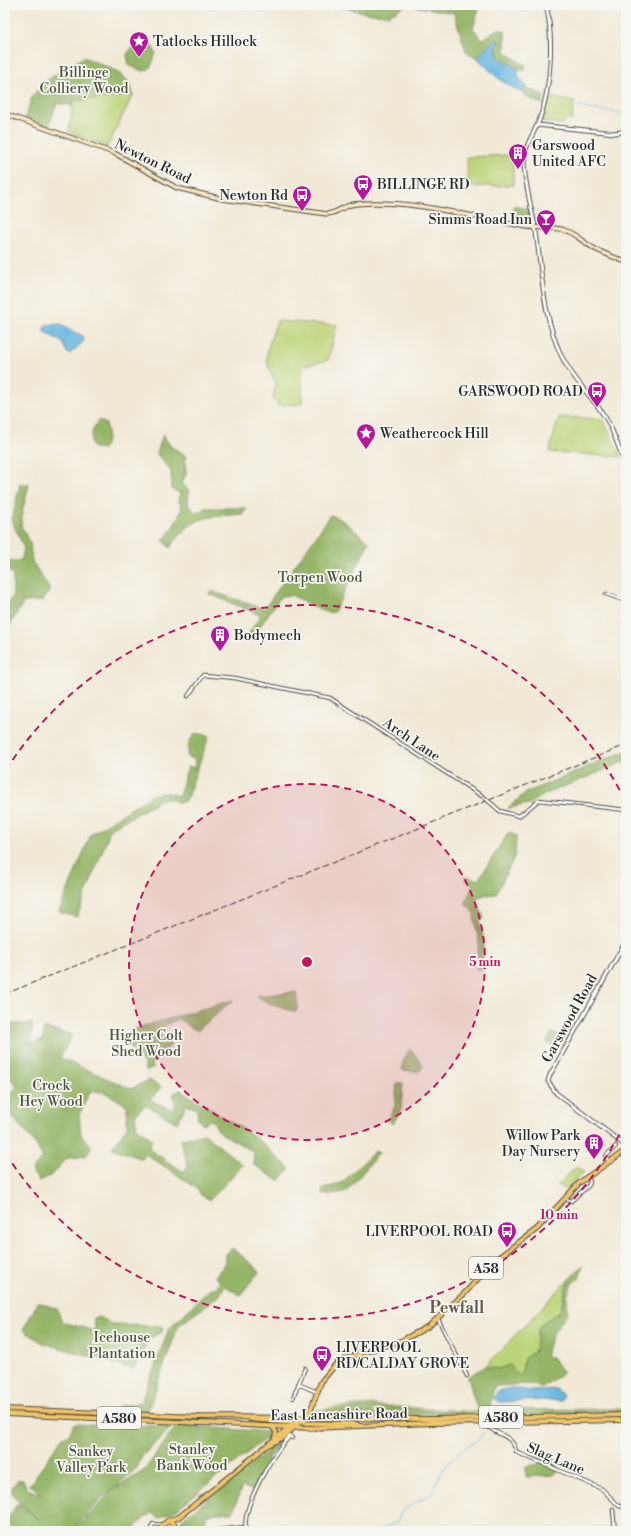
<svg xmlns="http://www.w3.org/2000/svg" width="631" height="1536" font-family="'Libre Bodoni',serif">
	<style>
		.green { fill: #bcd478; stroke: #748052 }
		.forest { fill: #95b668; stroke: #60704a }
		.water { fill: #66b5e0; stroke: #487086 }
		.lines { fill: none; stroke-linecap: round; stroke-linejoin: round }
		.stream { stroke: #66b5e0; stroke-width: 1 }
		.minor-casing { stroke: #494844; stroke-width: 4.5 }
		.tertiary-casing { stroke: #494844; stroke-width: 5 }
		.secondary-casing { stroke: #494844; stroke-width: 5.5 }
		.trunk-casing { stroke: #494844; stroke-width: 6 }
		.minor { stroke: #fff; stroke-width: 2.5 }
		.tertiary { stroke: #fff; stroke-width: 3 }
		.secondary { stroke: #f9e7c3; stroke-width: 3.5 }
		.trunk { stroke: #f0c469; stroke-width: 4 }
		.rail { stroke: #2b2b2b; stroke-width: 1; stroke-dasharray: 6 3; stroke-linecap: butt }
		.minor-bridge-casing { stroke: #494844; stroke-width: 4.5; stroke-linecap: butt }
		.minor-bridge { stroke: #fff; stroke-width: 2.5 }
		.ring { fill: none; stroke: #c2185b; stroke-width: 2; stroke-dasharray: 7 5 }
		.labels { text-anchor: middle; stroke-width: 3.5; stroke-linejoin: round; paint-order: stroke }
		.shield { fill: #f6f6f2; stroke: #686867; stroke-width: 1 }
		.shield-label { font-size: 13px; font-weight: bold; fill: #2b2b2b }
		.poi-label { font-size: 14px; fill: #2b2b2b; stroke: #f6f6f2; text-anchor: start }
		.park-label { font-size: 14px; fill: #4f553e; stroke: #f6f6f2 }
		.street-label { font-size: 14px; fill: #2b2b2b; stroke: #f6f6f2 }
		.quarter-label { font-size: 16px; font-weight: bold; fill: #685946; stroke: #f6f6f2 }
		.centre { fill: #c2185b; stroke: #f6f6f2; stroke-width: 2 }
		.ring-label { font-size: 12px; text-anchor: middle; font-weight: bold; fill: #c2185b; stroke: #f6f6f2; stroke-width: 3.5; stroke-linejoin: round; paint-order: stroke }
	</style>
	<rect width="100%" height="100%" fill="#f6f6f2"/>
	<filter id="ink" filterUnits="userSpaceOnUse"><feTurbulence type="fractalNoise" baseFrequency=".025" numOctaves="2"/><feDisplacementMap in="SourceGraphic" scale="8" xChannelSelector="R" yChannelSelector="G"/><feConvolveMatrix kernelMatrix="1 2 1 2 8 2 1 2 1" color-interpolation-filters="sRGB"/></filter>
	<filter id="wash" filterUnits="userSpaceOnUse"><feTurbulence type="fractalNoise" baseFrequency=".012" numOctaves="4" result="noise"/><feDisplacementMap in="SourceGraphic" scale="16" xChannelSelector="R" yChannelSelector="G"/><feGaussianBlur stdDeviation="0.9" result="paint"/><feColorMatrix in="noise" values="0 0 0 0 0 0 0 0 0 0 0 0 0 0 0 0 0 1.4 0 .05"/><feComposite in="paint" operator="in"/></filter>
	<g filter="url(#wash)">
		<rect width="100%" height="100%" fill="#f1e9d5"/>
		<g class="green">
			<path d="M133,95l-26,52 -38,-15 4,-31z"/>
			<path d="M549,97l25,5 -2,18 -7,-1 -2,5 -21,-2z"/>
			<path d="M512,155l2,30 -46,2 -1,-30z"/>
			<path d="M277,321l60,4 -9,35 -25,6 -1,38 -24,1 -5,-7 3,-16c-16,-24 -7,-36 1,-61z"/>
			<path d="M559,417l44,2 18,38 -72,-5z"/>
			<path d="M577,1166l7,6 -18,18 -8,-5z"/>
			<path d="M568,1280l-8,32c-24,14 -22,14 -25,40l-11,6 -2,15 -5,1 -7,-9 -12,4 -12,-3z"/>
			<path d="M374,1405l103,7 2,4 -136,1 -26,-1 -4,-3v-2l25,-4z"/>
		</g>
		<g class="forest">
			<path d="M331,5h75l-17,10 -17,-1z"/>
			<path d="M408,5h68l3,4 -6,19 9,12 15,-11 8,2v21l21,14 -2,5 -25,-12 -4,-19 -18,18 -11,-7 -12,-38z"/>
			<path d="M135,42h8l8,2 5,9c-7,20 -8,22 -27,12l-2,-10z"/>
			<path d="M84,57c16,8 49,16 49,38l-60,6 -1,5 -15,-3 -8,23 -24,-8 8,-23 13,-14z"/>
			<path d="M526,86l2,3 16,6 -2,9 -9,-4 -11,-7z"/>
			<path d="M514,206l16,3 1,7 -8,-1 -3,7 -6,-1z"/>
			<path d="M99,420l7,4c1,8 3,19 -3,25l-10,-1c-5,-9 0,-21 6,-28z"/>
			<path d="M163,434l7,12 15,9 1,20 -5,8 8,7 -1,14 8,9 10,-5h41l-4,6c-37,3 -51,1 -73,34l-7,-7 11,-15 8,-17 -3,-8 1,-8 -8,-4 -1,-18 -14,-17z"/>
			<path d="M20,483l9,2 -6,23 -2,18 9,17 2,19 17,26v4l-8,9 -17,1 -19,30v-25l8,-11v-22l-6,-4 -2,-8 4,-2 9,1 4,-2 2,-11 -12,-27z"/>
			<path d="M331,515l11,5 27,22 -35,70 -6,1 -37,-18 -10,1 -32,46 -4,-2 16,-25 -52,-21 2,-3 53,18z"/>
			<path d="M196,733l13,3 -23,64 -7,3c-8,-5 -15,-6 -24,-2v3l-44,24 -34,89 -18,-5 32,-78 63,-40 15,-1 10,3 9,-30 6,2 1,-8 -8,-4 2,-14z"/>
			<path d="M626,751v10l-87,36 -10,7 -21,4 17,-15z"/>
			<path d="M509,832l7,4 -1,19 -19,39 -13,1 -7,5 8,18 -5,3 5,19 -2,29h-6l3,-27 -6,-31 -8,-7 8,-19 -8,-5 1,-4 12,4z"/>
			<path d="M296,992l2,13 -2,7 -24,-7 -15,-9z"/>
			<path d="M233,1000l-36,31 -19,-12 -20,10 1,7 9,1 2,9 -18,17 1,5 -7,3 -2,-8 -14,-16v-17z"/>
			<path d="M13,1024h19v19l11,-3 1,-12 28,7 -12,23 71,31 18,-9 12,7 -11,13 22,10 4,-8 -3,-8 7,-4 74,46 36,33 -11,12 -26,-17 1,-12 -35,-20 -6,-11 -4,-1 -6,4 -5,-4 -1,-11 -11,-4 -9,18 -31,-18 -11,10 2,13 15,11 -3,10 35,23 4,-7 -8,-25 24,-6 39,31 -33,35 -9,-5 -4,-7 -51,-34 -4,5 -30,-11 15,-21v-22l-23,-13 -14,-1 -11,24 2,20 11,11 -6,10 -18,2 -18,18 -11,5 -6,-8v-5l10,-10 -6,-12 -32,-38v-9l12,-12 -12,-15v-45z"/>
			<path d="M551,1033l18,4 -6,11 -16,-5z"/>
			<path d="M410,1049l13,16 -1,4 -5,3 -15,-2 2,-11z"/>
			<path d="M397,1083h6l-2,26 -8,15 -5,-4 7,-14z"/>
			<path d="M375,1151l4,2 -33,39 -23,3 -1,-5 21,-8z"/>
			<path d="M232,1248l28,23 -20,24 -15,-9 -6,10 -41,30 -31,87 -34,-2 7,-5 21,-4 28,-73 41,-40 7,-2 3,-5 -5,-5 10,-13v-9z"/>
			<path d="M583,1265l-4,13 -7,5 -5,13 1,16 -15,21 -8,23 7,2 11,15 -21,14 -12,-3 -36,2 -5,24 137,-1v4l-147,3 -11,-39 18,-11 12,3 12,-4 7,9 5,-1 2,-15 11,-6c3,-27 1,-26 25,-40l8,-32z"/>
			<path d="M38,1302l19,7 5,13 33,9 -1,-12 6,-2 13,8 49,1 1,5 -14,8 -16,30 -90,-26 -20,-13z"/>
			<path d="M375,1407l90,6 -147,1 -4,-2z"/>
			<path d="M74,1424l99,2 -31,30 -5,12 -11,9 -10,11 29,-18 32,-45 94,7 -6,7 -92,73 -14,6 -7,-5 -11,8 -9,10h-58l41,-43 -12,9 -31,34h-67v-8l13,-20 22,17c-8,-9 -30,-21 -28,-33l6,-7h5l4,9 15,6 -10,-9h-3l34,-49 6,-2z"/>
			<path d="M283,1439l1,1 -13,15 -4,2 2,1 -16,33 -11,-5 -9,26 -27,2 -1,17h-24v-11z"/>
			<path d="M533,1457l21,1 4,10 -1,4 -3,3 -28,2v-11l13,-2 1,-3z"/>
		</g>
		<g class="water">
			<path d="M494,40l5,1 -3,8 3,10 20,10 -1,7 8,10 -4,7 -22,-13 -23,-22z"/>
			<path d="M60,324l23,12 1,5 -14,13 -3,-1 -5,-11 -19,-11 3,-6z"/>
			<path d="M511,1388l21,3 24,-2 7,6 -2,6 -18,-1 -44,2 -6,-4 5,-7z"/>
		</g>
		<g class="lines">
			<g class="stream">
				<path d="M578,105l10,4 34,4 4,-1"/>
				<path d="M377,1531l19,-8 6,-12 31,-19c7,-20 14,-30 31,-43 7,-7 15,-7 19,-16"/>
			</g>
		</g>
	</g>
	<g filter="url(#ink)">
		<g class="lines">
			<defs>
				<g id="minor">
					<path d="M606,594l20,7"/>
					<path d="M188,696l15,-21 32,3 95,20 155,100"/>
					<path d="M500,811l19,5 20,-16 87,10"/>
					<path d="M608,1161l-2,-5 10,-10"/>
					<path d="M565,1198l6,3 18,-16 1,-3 -3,-6"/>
					<path d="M438,1319l29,57"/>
					<path d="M298,1384l19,8"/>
					<path d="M293,1398l12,-30"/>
					<path d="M484,1423c10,13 29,10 32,29l86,37 17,17 7,1"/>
					<path d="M613,1510l2,21"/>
					<path d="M614,1528h12"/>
					<path d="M150,1531l3,-7 9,1"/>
					<path d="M209,1531l36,-4"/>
					<path d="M246,1531c-5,-24 27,-78 44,-95l2,2"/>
				</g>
				<g id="tertiary">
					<path d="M546,5c8,32 5,82 -6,113 -6,17 -16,27 -16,45 1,23 8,46 12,69 6,41 7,85 25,123 11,24 30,40 44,62 9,14 14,32 20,47l1,8"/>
					<path d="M537,125l78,8 11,-2"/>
					<path d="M626,941l-76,134 -2,6 8,12 70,53"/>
				</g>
				<path id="secondary" d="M5,114l109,39 63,35 46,11 104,15c11,-1 17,-9 28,-10 56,-5 112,12 167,22 14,3 29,0 42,4 12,4 20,13 31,19 10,5 21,9 31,13"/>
				<g id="trunk">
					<path d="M5,1409l193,8 106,1 129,1 193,-4"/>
					<path d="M5,1414l306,14 120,-5 195,-3"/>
					<path d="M250,1419l42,4 2,2"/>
					<path d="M300,1419l6,4 51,1"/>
					<path d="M272,1426l4,6 -1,6"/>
					<path d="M268,1445l16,-8 20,-19 7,-9 10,-27 14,-17 15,-8 53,-17 26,-14 35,-32 31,-34 42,-31 42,-46 47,-33"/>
					<path d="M167,1521l12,-4 122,-99"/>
					<path d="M162,1531v-6l7,-4 5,3 1,7"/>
				</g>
			</defs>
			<use href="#minor" class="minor-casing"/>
			<use href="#tertiary" class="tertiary-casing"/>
			<use href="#secondary" class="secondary-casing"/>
			<use href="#trunk" class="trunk-casing"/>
			<use href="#minor" class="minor"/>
			<use href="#tertiary" class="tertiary"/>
			<use href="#secondary" class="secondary"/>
			<use href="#trunk" class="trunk"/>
			<path class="rail" d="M5,994l621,-249"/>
			<defs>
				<path id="minor-bridge" d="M485,798l15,13"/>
			</defs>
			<use href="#minor-bridge" class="minor-bridge-casing"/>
			<use href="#minor-bridge" class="minor-bridge"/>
		</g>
	</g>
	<circle cx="307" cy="962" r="178" fill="#c2185b" fill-opacity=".12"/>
	<g class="ring">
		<circle cx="307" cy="962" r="178"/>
		<path d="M625 1124A357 357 0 0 1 6 1154M6 770A357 357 0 0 1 625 800"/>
	</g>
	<defs>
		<symbol id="sight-pin" viewBox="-11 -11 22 30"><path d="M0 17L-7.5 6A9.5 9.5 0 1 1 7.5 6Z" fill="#b5179e" stroke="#f6f6f2"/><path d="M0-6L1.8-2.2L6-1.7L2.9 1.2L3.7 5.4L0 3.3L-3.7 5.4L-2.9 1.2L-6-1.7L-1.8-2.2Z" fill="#fff"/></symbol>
		<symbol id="building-pin" viewBox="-11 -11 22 30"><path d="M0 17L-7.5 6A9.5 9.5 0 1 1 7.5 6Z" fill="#b5179e" stroke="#f6f6f2"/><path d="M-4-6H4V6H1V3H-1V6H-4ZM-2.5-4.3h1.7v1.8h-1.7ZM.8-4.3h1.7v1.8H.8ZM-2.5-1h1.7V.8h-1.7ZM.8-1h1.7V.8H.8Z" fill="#fff"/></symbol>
		<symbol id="bus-pin" viewBox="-11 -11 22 30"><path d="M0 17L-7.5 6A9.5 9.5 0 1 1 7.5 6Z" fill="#b5179e" stroke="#f6f6f2"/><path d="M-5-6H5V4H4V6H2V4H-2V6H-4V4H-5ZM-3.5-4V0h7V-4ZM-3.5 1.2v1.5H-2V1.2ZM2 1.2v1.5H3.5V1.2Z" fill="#fff"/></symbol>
		<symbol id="bar-pin" viewBox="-11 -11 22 30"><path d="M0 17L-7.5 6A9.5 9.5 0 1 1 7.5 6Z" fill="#b5179e" stroke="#f6f6f2"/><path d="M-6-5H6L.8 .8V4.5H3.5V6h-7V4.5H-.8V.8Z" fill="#fff"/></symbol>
	</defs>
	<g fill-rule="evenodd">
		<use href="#sight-pin" x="128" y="30" width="22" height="30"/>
		<use href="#building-pin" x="507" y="142" width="22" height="30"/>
		<use href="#bus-pin" x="352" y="173" width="22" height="30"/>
		<use href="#bus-pin" x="291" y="184" width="22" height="30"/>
		<use href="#bar-pin" x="535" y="208" width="22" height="30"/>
		<use href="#bus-pin" x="586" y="380" width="22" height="30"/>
		<use href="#sight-pin" x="355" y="422" width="22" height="30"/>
		<use href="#building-pin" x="209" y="624" width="22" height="30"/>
		<use href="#building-pin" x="583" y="1132" width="22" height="30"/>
		<use href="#bus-pin" x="496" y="1220" width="22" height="30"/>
		<use href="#bus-pin" x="311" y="1344" width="22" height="30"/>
	</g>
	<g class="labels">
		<g class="shield">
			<rect x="469" y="1257" width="34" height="22" rx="3"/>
			<rect x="479" y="1406" width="44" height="22" rx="3"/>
			<rect x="97" y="1407" width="44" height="22" rx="3"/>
		</g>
		<g class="shield-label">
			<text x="486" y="1273">A58</text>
			<text x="501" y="1422">A580</text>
			<text x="119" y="1423">A580</text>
		</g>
		<g class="poi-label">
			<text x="153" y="46">Tatlocks Hillock</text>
			<text x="532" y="150">Garswood<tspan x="532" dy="16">United AFC</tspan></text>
			<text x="377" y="189">BILLINGE RD</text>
			<text x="288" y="200" text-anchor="end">Newton Rd</text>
			<text x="532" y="224" text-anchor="end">Simms Road Inn</text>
			<text x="583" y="396" text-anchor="end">GARSWOOD ROAD</text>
			<text x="380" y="438">Weathercock Hill</text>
			<text x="234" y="640">Bodymech</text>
			<text x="580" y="1140" text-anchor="end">Willow Park<tspan x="580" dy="16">Day Nursery</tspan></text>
			<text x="493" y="1236" text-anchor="end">LIVERPOOL ROAD</text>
			<text x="336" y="1352">LIVERPOOL<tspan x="336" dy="16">RD/CALDAY GROVE</tspan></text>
		</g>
		<g class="park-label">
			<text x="84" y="77">Billinge<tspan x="84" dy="16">Colliery Wood</tspan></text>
			<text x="320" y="582">Torpen Wood</text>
			<text x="146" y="1040">Higher Colt<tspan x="146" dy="16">Shed Wood</tspan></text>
			<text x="51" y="1090">Crock<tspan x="51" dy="16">Hey Wood</tspan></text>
			<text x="122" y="1342">Icehouse<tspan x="122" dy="16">Plantation</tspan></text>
			<text x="192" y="1454">Stanley<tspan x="192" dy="16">Bank Wood</tspan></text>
			<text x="91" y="1456">Sankey<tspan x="91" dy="16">Valley Park</tspan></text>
		</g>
		<g class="street-label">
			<text transform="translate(153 161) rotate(26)" y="5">Newton Road</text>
			<text transform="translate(412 739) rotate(34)" y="5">Arch Lane</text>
			<text transform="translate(569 1018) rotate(-61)" y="5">Garswood Road</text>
			<text transform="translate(339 1414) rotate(-1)" y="5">East Lancashire Road</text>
			<text transform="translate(556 1458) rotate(23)" y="5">Slag Lane</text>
		</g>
		<g class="quarter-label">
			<text x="457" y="1313">Pewfall</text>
		</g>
	</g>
	<circle cx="307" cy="962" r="6" class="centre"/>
	<g class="ring-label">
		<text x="485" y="966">5 min</text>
		<text x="559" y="1219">10 min</text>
	</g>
	<rect width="631" height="1536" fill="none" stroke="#f6f6f2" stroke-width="20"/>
</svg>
